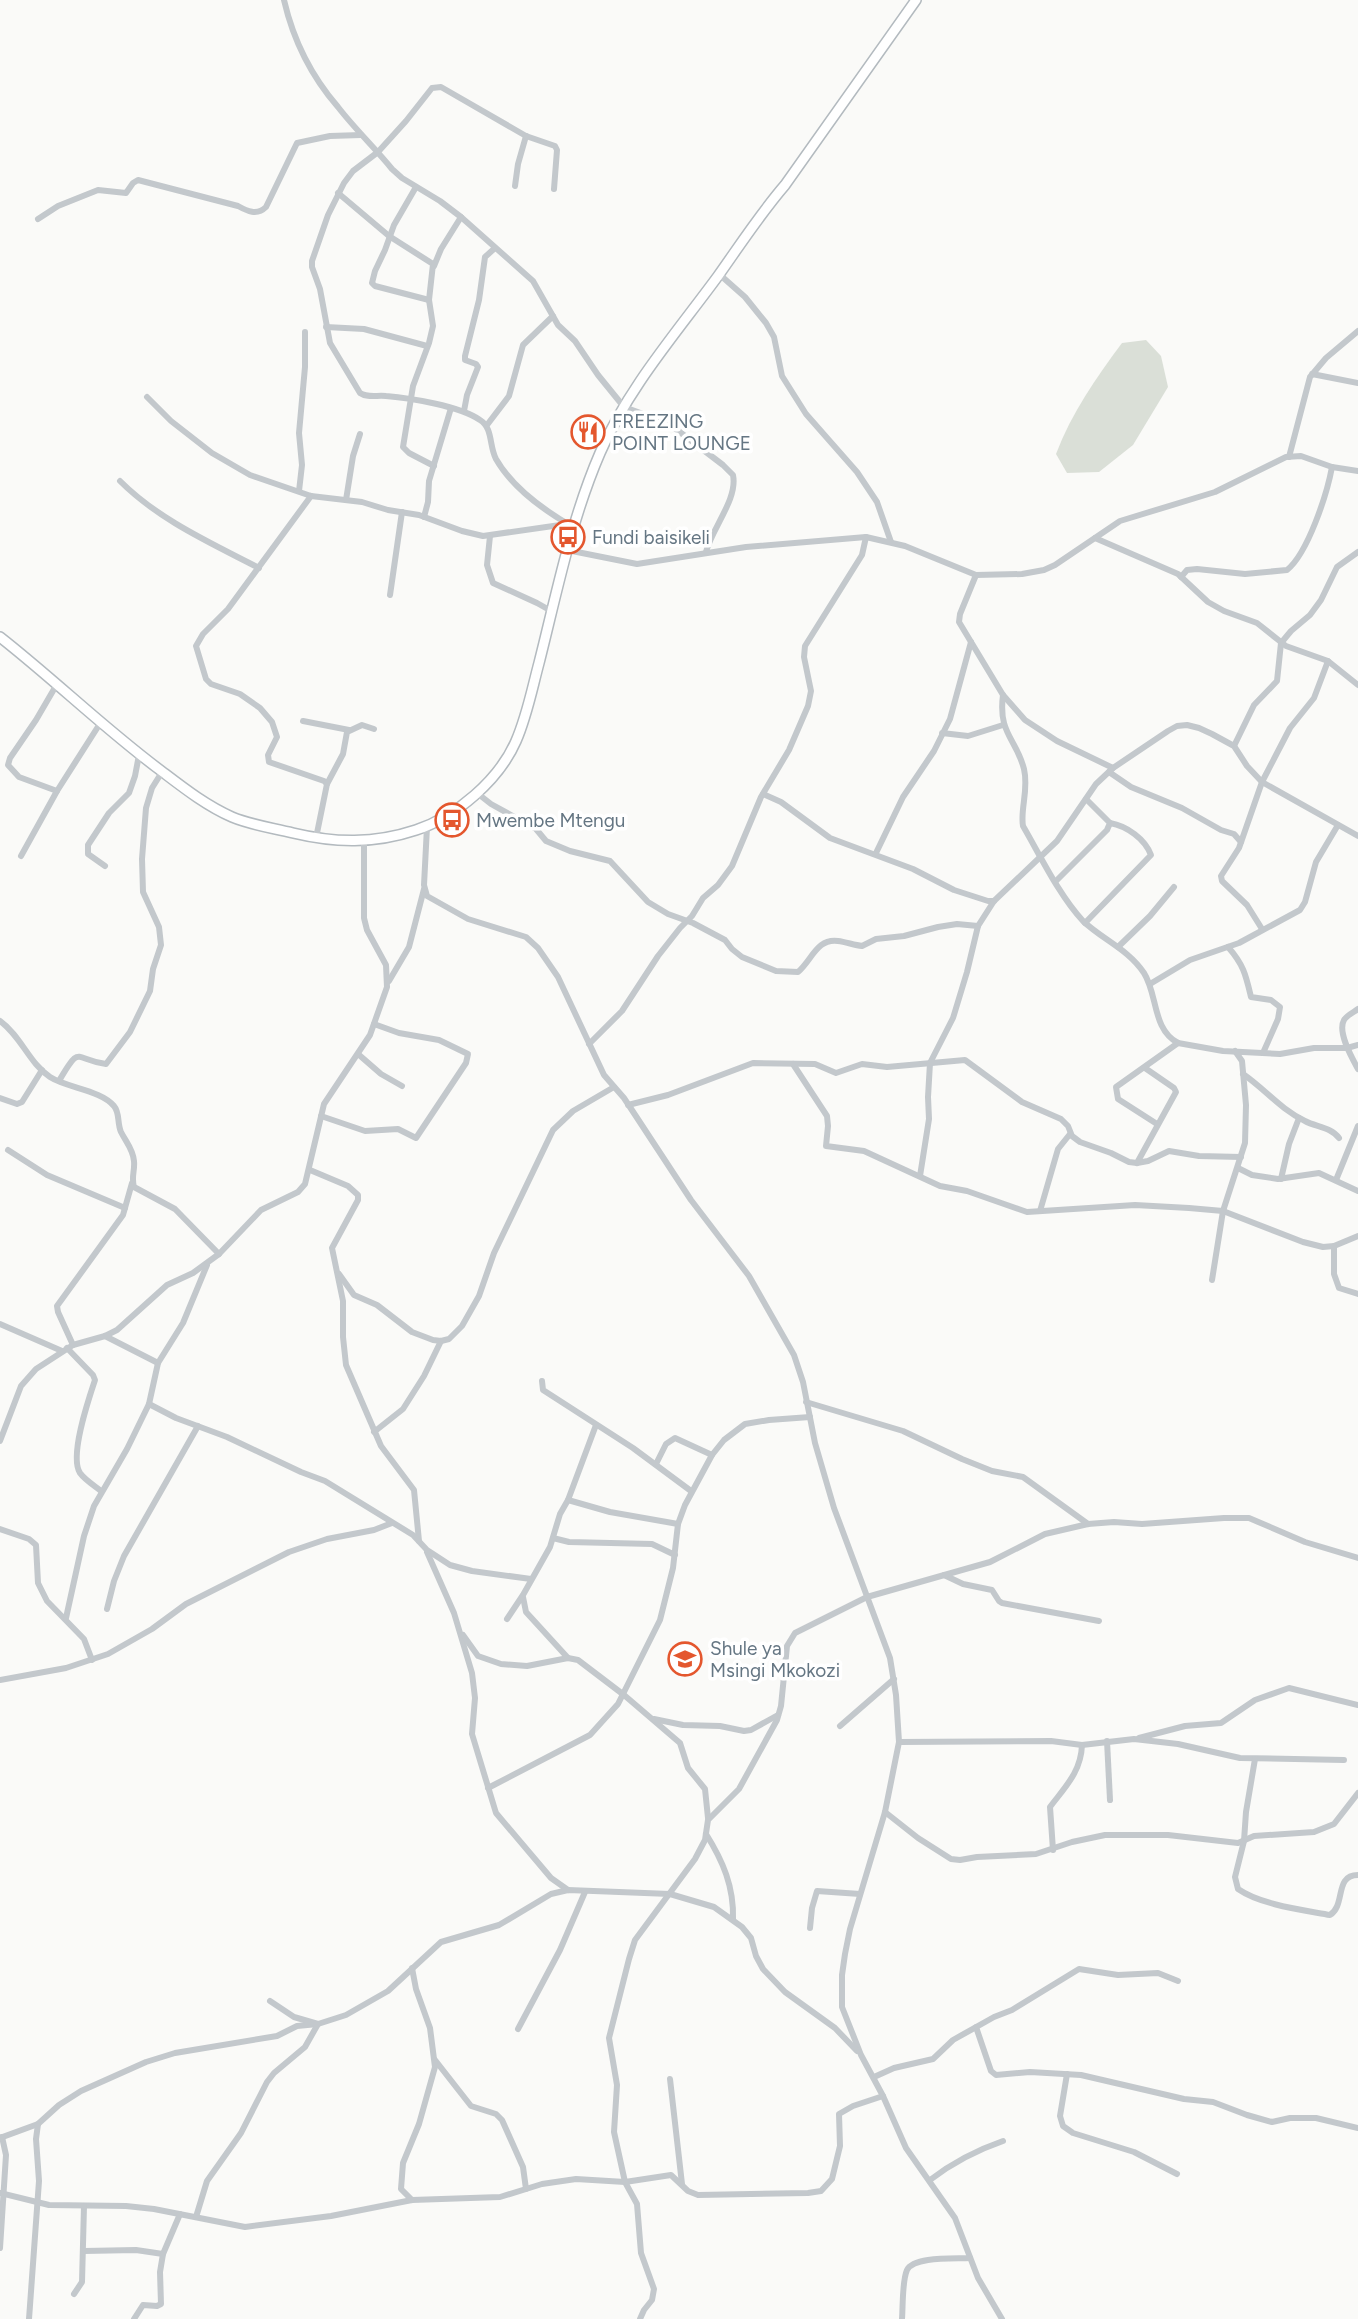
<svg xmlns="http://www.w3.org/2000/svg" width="1358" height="2319" font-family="Figtree,sans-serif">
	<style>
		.green { fill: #dadfd7 }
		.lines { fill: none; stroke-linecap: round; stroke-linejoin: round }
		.secondary-casing { stroke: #b3babf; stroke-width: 12 }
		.minor { stroke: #c3c8cc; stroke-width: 6 }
		.secondary { stroke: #fff; stroke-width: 9 }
		.labels { text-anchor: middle; stroke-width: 7; stroke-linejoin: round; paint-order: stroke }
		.poi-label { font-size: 19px; fill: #657683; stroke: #fff; text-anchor: start }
	</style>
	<rect width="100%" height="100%" fill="#fafaf8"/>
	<path class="green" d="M1146,340l15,16 7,31 -35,58 -34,27 -32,1 -11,-19c16,-42 40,-76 66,-111z"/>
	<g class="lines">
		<defs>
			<path id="secondary" d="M0,637c56,44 107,94 164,136 21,16 43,33 68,44 19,8 41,11 61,16 42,10 81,11 123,-3 40,-13 83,-50 100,-89 11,-25 16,-52 23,-78 18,-71 32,-143 61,-210 28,-65 77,-121 118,-177 22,-31 42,-62 67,-91l131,-185"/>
		</defs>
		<use href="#secondary" class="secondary-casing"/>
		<g class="minor">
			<path d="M284,0c9,39 28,77 54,107 17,22 37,41 54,62l10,9 38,23 21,16 72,64 25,44 17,16 23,34 26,32 44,16 55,42 10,10c5,24 -21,53 -27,77"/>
			<path d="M515,186l3,-22 8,-28"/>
			<path d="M416,187l-22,38 -9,25 -10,21 -3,12 3,3 54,14"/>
			<path d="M554,189l3,-39 -2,-4 -29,-10 -85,-49 -9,1 -26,33 -28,31 -25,19 -9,12 -16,32 -16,46v6l8,22 10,54 30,50c7,5 17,2 26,3 24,2 74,10 94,24 13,8 9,26 16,39 16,28 49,52 77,68"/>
			<path d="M338,193l51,43 44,28 -4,36 4,26 -4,17 -16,43 -10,61 6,6 25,13"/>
			<path d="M38,219l20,-13 40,-16 28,3 7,-10 5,-3 100,26c9,5 19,10 28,1l31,-64 33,-7 31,-1"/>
			<path d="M434,266l7,-17 20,-32"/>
			<path d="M719,274l26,23 21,26 8,14 8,39 24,38 51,58 20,30 14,40"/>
			<path d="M326,327l38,2 63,17"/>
			<path d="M1312,374l46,9"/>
			<path d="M147,397l24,24 41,32 38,22 61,21 51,6 26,8 31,5 43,16 21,5 84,-12"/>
			<path d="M464,411l3,-16 11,-28 -2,-3 -11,-4v-4l14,-56 6,-43 10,-9"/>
			<path d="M487,425l22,-29 14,-51 30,-29"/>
			<path d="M1289,457l21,-80 16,-19 32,-27"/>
			<path d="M120,481c39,39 91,62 139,87"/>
			<path d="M299,491l3,-26 -3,-32 6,-66v-35"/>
			<path d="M311,496l-83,113 -25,25 -7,12 10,33 5,5 29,10 20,14 12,14 5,15 -9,18 1,7 55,19 3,3 -11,54"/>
			<path d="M346,500l7,-44 7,-22"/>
			<path d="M424,517l4,-15 1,-21 22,-73"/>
			<path d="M490,536l-3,29 6,18 44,20 16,9"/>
			<path d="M1095,538l83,36 30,28 16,9 33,12 29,23 42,15 30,24"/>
			<path d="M567,550l70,14 109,-17 120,-10 39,9 71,29 46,-1 22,-4 11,-5 65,-44 95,-29 71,-35 15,-1 31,11 26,4"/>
			<path d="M976,575l-16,39 -1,8 44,73 22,25 32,21 56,27"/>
			<path d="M1181,577l6,-7 10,-1 48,5 42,-4c21,-17 40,-76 45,-103"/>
			<path d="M390,595l12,-83"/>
			<path d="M57,684l-21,36 -26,38 -2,7 11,12 38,14"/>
			<path d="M1003,695c-5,39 13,43 21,74 5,21 -4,40 -1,57 18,31 36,69 60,95 20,19 45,28 61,52 14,22 8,56 34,70l45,8 57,3 34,-6h33l11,-3"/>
			<path d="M303,721l46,9"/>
			<path d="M942,733l26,3 35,-11"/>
			<path d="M1234,746l20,-41 23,-24 4,-38 10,-12 19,-16 11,-15 16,-33 21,-15"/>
			<path d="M1109,772l22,15 51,21 39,22 13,4 7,8"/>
			<path d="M327,784l16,-30 4,-22 15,-7 12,4"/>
			<path d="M477,793l14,11 45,25 10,12 24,10 40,10 38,41 20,12 25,9 32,17 7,9 10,8 34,14 22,1c14,-12 19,-34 40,-31 8,1 16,4 24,5l14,-7 28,-3 34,-9 19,-3 21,2"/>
			<path d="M763,794l18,8 49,36 83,31 41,21 34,11h6"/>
			<path d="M427,827l-3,58 3,11 41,23 58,18 12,11 20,29 46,98 20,23 67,102 58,76 45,79 9,27 12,61 19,65 56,150 6,37 3,47 -14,70 -35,117 -5,25 -3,21v32l19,48 22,41 23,52 49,70 23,60 24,41"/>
			<path d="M876,853l27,-56 31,-46 16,-32 21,-77"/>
			<path d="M21,856l36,-65 44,-69"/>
			<path d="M105,866l-17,-12v-9l21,-32 20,-20 6,-17 4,-21"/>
			<path d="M1056,881l51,-51 3,-7 -24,-24"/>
			<path d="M1085,923l66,-68c-6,-16 -24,-29 -41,-32"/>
			<path d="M1262,929l-15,-24 -25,-24 -1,-5 18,-28 23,-66 28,-54 24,-30 14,-37"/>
			<path d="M1118,947l32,-31 24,-29"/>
			<path d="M1228,947c16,18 18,29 23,50l20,3 9,7 -2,12 -15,34"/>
			<path d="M389,981l20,-34 15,-58"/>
			<path d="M1150,984l40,-24 49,-17 61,-33 5,-8 11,-40 22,-37"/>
			<path d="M1358,1009c-4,3 -11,6 -14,11 -7,12 8,38 14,49"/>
			<path d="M0,1021c21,15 29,42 50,56 17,11 51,13 64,29 6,7 3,17 7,26 5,10 12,17 13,29 1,10 -3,16 0,26l41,22 44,45"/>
			<path d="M589,1044l33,-33 36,-55 22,-28 12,-12 11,-18 15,-13 14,-19 29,-69 28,-47 19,-44 3,-15 -7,-34 1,-11 57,-91 4,-18"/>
			<path d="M358,1054l23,20 21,12"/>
			<path d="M793,1064l34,52 1,10 -2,20 38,5 76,35 27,5 60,21 108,-7 54,3 34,3 80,31 20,5 11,-1 24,-10"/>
			<path d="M1243,1074c22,15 37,35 62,47 11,6 26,6 34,17"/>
			<path d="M59,1081c22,-38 15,-21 47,-17l24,-32 20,-41 3,-22 8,-24 -2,-18 -16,-35 -1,-33 4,-51 6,-20 10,-16"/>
			<path d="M0,1098l17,6 5,-2 20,-32"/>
			<path d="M628,1105l40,-10 85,-32 62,1 21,9 26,-9 25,3 78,-7 57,42 39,17 7,7 4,10 8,6 31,11 18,9 8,1 11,-2 21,-10 30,5 42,1"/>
			<path d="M321,1116l44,15 33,-2 18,9 50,-75 2,-9 -29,-14 -40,-7 -25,-9"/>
			<path d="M1157,1124l-39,-25 -2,-12 62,-44"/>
			<path d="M8,1150l39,25 78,33"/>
			<path d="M1137,1163l39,-71 -2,-4 -29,-20"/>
			<path d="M1238,1168l14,7 26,4 41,-6 39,18"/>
			<path d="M310,1170l38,16 10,9v5l-26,48 11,53v36l3,28 35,81 33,44 5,51"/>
			<path d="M920,1176l9,-57 -1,-22 2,-34 23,-45 14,-46 11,-46 16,-25 63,-60 39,-57 17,-16 55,-37 9,-5 10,-1 12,3 13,6 22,12 13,20 15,16 96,54"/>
			<path d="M1281,1179l8,-35 10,-26"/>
			<path d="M1336,1180l22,-54"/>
			<path d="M1040,1211l18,-62 12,-15"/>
			<path d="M1334,1246v28l5,14 19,6"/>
			<path d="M339,1274l15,21 23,10 35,27 21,8 8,1 8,-2 13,-13 17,-30 15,-43 59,-123 20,-19 41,-24"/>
			<path d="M1212,1280l11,-69 22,-68 1,-38 -4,-44 -7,-10"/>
			<path d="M0,1324l62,27"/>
			<path d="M105,1336l53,27"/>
			<path d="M73,1345l-15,-33 -1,-6 66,-91 9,-32"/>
			<path d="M67,1348l26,27 2,5c-6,18 -26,76 -15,93 5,7 15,13 21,18"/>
			<path d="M542,1381l1,9 90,58 58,43"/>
			<path d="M806,1402l97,29 59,28 30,12 31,6 65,47"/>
			<path d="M149,1404l27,14 51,19 74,35 24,9 88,54 14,15 23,15 22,6 59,8"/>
			<path d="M374,1432l29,-23 21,-33 17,-35"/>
			<path d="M0,1441l21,-55 15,-17 37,-24 32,-9 12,-6 50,-45 26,-12 26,-19 42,-44 37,-18 7,-8 19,-80 46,-69 17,-48 -1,-22 -19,-35 -3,-12v-76"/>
			<path d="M656,1464l10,-20 9,-6 37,17"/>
			<path d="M568,1500l42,12 68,12"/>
			<path d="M0,1529l29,10 7,6 2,38 9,18 37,38 8,21"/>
			<path d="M553,1538l16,4 83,2 23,11"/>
			<path d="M427,1552l27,61 18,60 3,25 -3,36 24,79 55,65 17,12"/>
			<path d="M944,1575l19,9 29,6 7,11 3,2 97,18"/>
			<path d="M523,1597l3,15 42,46"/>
			<path d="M107,1609l7,-28 10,-25 74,-130"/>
			<path d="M66,1618l18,-82 10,-30 33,-57 22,-45 9,-41 25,-40 24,-58"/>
			<path d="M507,1619l16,-24 27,-48 10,-33 8,-14 28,-75"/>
			<path d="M463,1635l15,21 23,8 26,2 41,-8 10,2 46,35 56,48 8,25 17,21 3,29"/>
			<path d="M0,1680l66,-12 42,-14 44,-25 34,-25 103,-52 38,-13 47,-9 18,-7"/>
			<path d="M654,1719l29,6 37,1 24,5 7,-1 27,-15"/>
			<path d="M840,1726l54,-47"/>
			<path d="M1139,1738l46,-12 36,-3 34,-23 34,-12 69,17"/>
			<path d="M1107,1741l3,59"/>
			<path d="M899,1742l152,-1 31,4 52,-6 44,5 62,14 104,2"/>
			<path d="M1255,1759l-9,53 -2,29 -9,36 3,12c23,16 65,21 92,26 16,-10 4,-40 28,-40"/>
			<path d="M488,1788l102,-53 28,-31 42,-84 13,-52 5,-44 7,-19 27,-50 12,-15 21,-16 24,-4 41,-3"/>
			<path d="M885,1812l33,26 33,21 9,1 17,-3 59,-3 36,-12 33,-7h63l70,8 16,-7 60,-4 20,-8 24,-31"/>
			<path d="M706,1834c17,27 28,53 27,85"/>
			<path d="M1053,1850l-3,-43c15,-20 31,-35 32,-62"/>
			<path d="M810,1928l2,-20 5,-17 43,3"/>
			<path d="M976,2027l15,44 5,4 34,-3 51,3 103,24 29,3 34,13 25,7 18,-4h26l42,10"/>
			<path d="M518,2029l42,-79 25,-58"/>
			<path d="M435,2060l36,46 25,8 6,6 21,47 3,22"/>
			<path d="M1067,2074l-7,42 3,10 10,7 61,19 43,22"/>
			<path d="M874,2077l20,-9 39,-9 20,-19 41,-23 18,-7 67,-41 39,6 40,-2 20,8"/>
			<path d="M670,2079l12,105"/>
			<path d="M0,2138l38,-14 21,-19 22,-14 65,-29 29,-9 102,-17 20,-10 21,-2 28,-9 42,-24 53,-49 58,-17 52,-31 17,-4 102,4 44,13 28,20 9,11 5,18 7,13 22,23 50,36 22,23"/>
			<path d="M930,2180c22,-17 47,-30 73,-39"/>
			<path d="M0,2193l49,12 77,1 28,3 91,18 86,-11 81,-16 88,-3 42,-13 34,-5 49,3 46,-7 17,16 10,4 110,-2 13,-2 11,-12 8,-33 -1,-32 14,-8 30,-10"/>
			<path d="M412,2200l-11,-11 2,-26 16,-39 16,-57 -5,-39 -14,-39 -4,-21"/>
			<path d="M196,2217l11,-36 34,-48 26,-51 7,-9 31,-26 13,-23 -24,-7 -24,-16"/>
			<path d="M0,2248l6,-93 -4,-18"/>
			<path d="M84,2251l52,-1 27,4"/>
			<path d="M74,2294l8,-12 2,-76"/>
			<path d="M29,2319l10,-138 -3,-42 2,-15"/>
			<path d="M134,2319l9,-14 14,1 4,-2 -1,-32 3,-18 17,-40"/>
			<path d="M640,2319l4,-9 8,-10 2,-11 -13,-36 -4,-49 -12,-22 -11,-50 3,-47 -8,-47 20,-79 6,-19 60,-81 10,-19 3,-20 31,-31 38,-69 4,-14 6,-60 8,-13 72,-36 123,-35 55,-28 43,-10 26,-2 28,2 82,-6h25l56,24 53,16"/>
			<path d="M902,2319c1,-13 0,-38 5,-49 7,-14 48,-11 63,-12"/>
		</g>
		<use href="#secondary" class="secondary"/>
	</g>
	<defs>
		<symbol id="restaurant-ring" viewBox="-11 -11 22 22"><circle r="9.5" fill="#fff" stroke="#e4572e" stroke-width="1.5"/><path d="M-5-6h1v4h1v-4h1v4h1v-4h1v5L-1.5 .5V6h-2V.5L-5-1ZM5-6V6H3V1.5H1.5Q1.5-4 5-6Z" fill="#e4572e"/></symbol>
		<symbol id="bus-ring" viewBox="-11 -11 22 22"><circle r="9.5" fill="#fff" stroke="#e4572e" stroke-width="1.5"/><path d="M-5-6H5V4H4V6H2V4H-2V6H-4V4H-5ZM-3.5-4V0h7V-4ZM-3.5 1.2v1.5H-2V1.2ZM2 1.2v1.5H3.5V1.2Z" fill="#e4572e"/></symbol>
		<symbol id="school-ring" viewBox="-11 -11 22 22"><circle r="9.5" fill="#fff" stroke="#e4572e" stroke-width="1.5"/><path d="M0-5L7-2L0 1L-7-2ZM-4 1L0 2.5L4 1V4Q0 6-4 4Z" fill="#e4572e"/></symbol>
	</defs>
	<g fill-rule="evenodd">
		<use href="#restaurant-ring" x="569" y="413" width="38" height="38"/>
		<use href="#bus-ring" x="549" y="518" width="38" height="38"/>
		<use href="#bus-ring" x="433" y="801" width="38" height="38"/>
		<use href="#school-ring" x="666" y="1640" width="38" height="38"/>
	</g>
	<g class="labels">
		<g class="poi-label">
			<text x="612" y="428">FREEZING<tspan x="612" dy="22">POINT LOUNGE</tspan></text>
			<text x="592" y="544">Fundi baisikeli</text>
			<text x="476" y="827">Mwembe Mtengu</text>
			<text x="710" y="1655">Shule ya<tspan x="710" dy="22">Msingi Mkokozi</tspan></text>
		</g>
	</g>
</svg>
